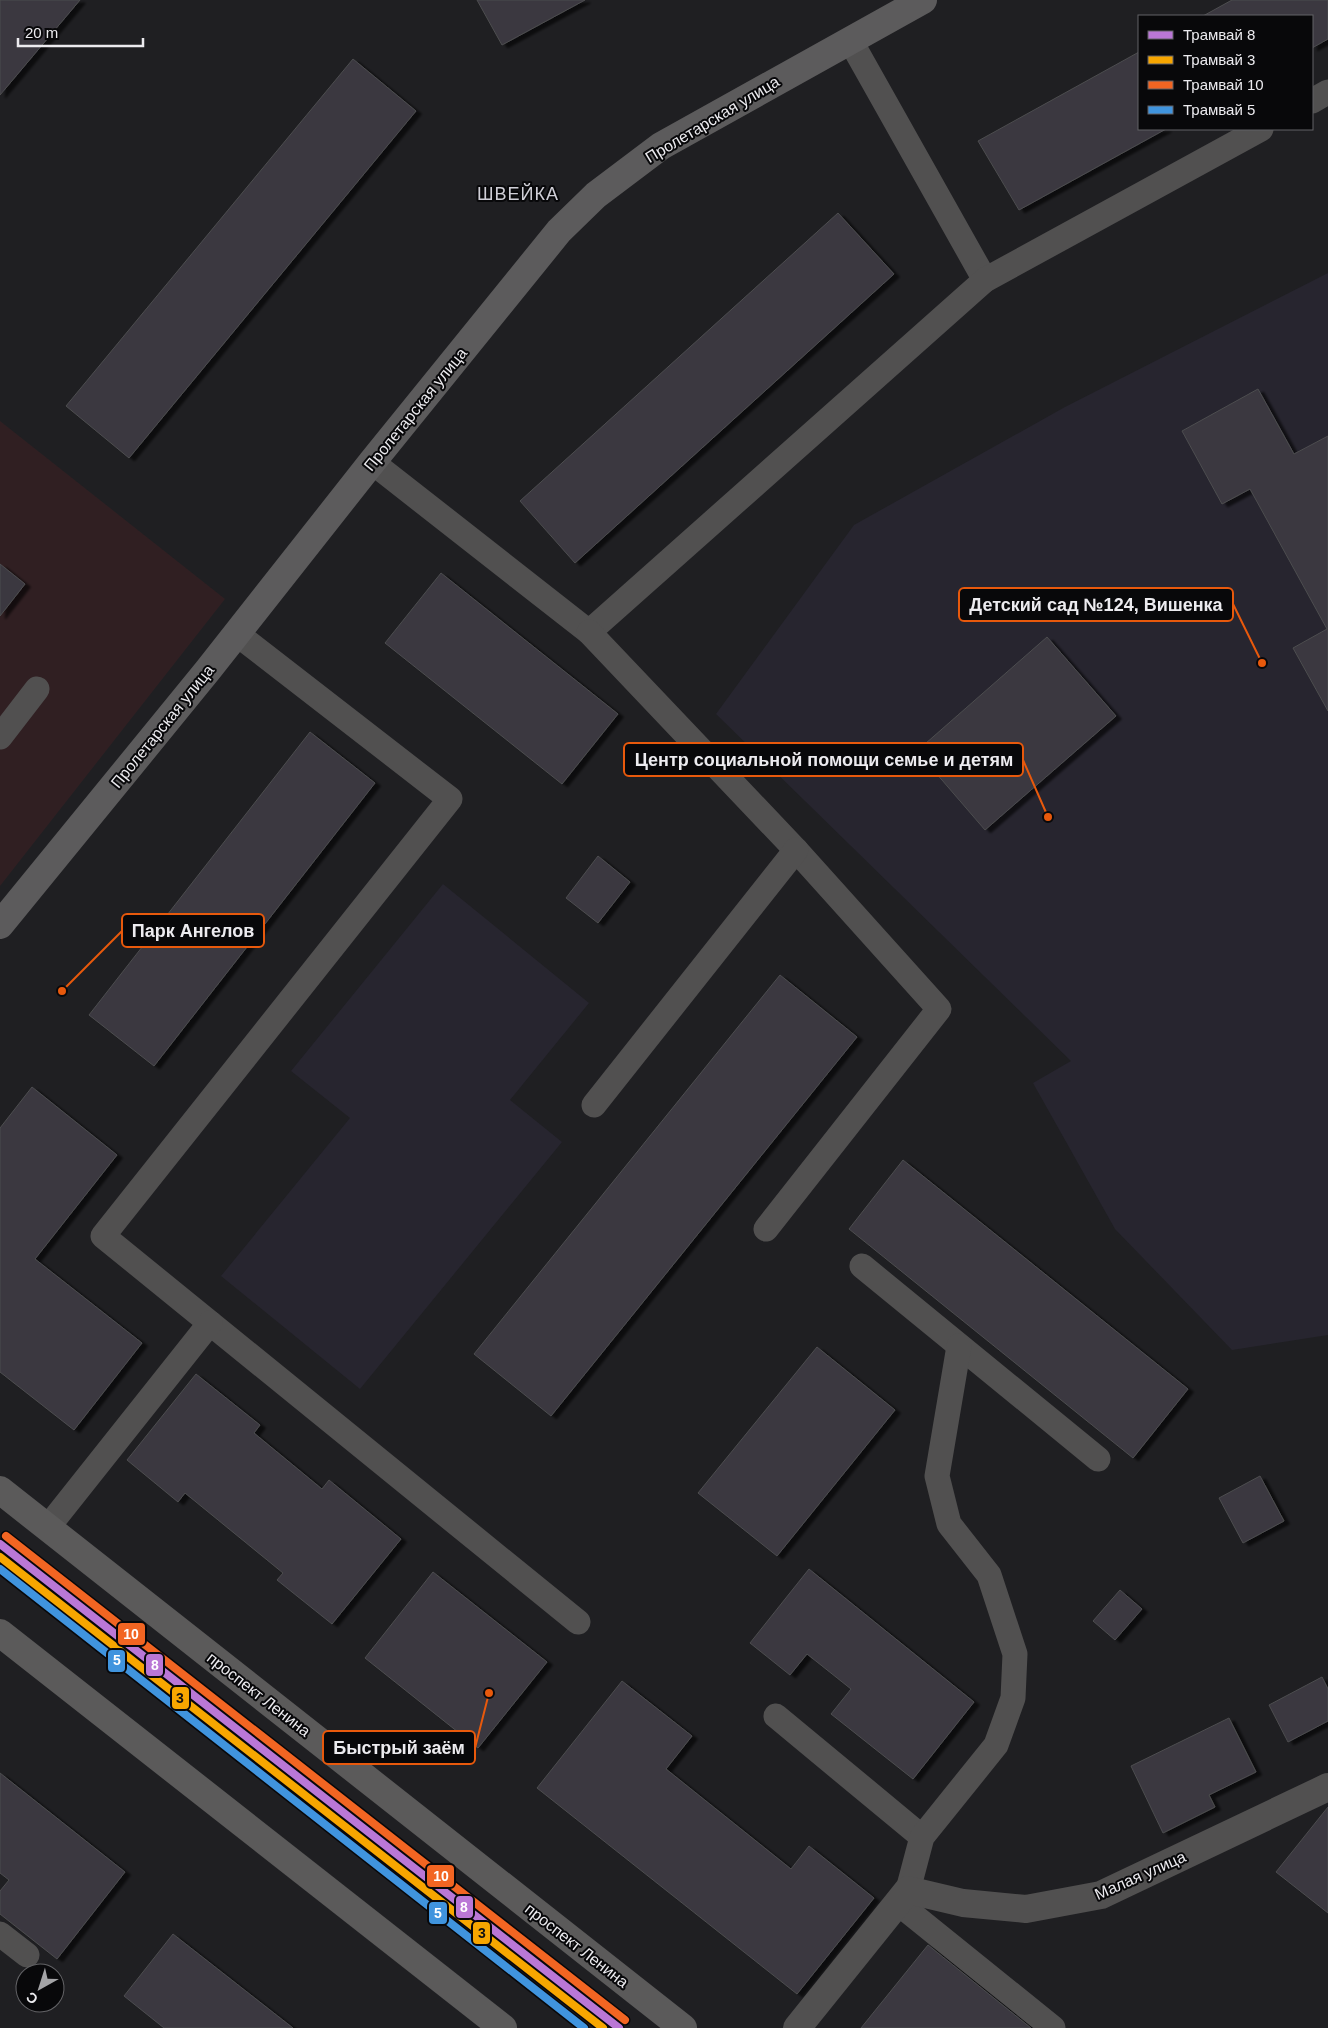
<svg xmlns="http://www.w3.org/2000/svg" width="1328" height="2028" font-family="Arial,sans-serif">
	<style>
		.commercial { fill: #301f22 }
		.built { fill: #27252f }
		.building { fill: #3a3840; stroke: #4d4d4f; filter: url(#shadow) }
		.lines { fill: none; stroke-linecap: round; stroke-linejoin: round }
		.lane { stroke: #515050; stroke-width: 25 }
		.street { stroke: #515050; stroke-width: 28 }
		.secondary { stroke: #5c5b5c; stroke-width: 28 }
		.primary { stroke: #5b5a5a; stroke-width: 28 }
		.tram-1-casing { stroke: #08080a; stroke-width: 11 }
		.tram-2-casing { stroke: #08080a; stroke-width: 11 }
		.tram-3-casing { stroke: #08080a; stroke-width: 11 }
		.tram-4-casing { stroke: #08080a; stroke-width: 11 }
		.tram-1 { stroke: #ba77d6; stroke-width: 8 }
		.tram-2 { stroke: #f7a600; stroke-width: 8 }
		.tram-3 { stroke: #f26522; stroke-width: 8 }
		.tram-4 { stroke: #4094de; stroke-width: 8 }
		.labels { text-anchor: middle; stroke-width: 4; stroke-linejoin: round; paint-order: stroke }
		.street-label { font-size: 16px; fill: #ecebef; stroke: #08080a }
		.neighbourhood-label { font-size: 18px; letter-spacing: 1px; fill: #d0cfd7; stroke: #08080a }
		.leader { fill: none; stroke: #e8590c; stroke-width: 2 }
		.callout-dot { fill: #e8590c; stroke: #08080a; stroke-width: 2 }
		.callout { fill: #08080a; stroke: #e8590c; stroke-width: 2 }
		.callout-label { font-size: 18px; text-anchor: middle; font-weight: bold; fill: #ecebef }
		.line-badge { stroke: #08080a; stroke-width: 2 }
		.badge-label { font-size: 14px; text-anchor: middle; font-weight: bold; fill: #fff }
		.pale-badge-label { font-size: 14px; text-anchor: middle; font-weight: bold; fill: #111 }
	</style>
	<defs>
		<filter id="shadow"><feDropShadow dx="5.5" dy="3" stdDeviation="1" flood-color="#0009"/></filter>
	</defs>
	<rect width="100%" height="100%" fill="#1f1f22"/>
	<path class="commercial" d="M0,421l225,178 -225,287z"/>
	<g class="built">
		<path d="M1328,273v1062l-96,15 -117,-121 -82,-146 38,-22 -355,-347 138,-189 211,-118z"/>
		<path d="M443,884l146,119 -79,97 52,42 -202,247 -139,-113 129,-158 -59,-47z"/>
	</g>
	<g class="building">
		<path d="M0,0h80l-80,95z"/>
		<path d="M477,0h108l-83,45z"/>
		<path d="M1232,0h96v39l-16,9v-32h-109z"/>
		<path d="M1139,52v77h27l-147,81 -41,-69z"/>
		<path d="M353,59l63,52 -287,347 -63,-52z"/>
		<path d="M838,213l56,61 -319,289 -55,-62z"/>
		<path d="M1258,389l36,65 34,-18v275l-35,-63 34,-19 -77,-140 -28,15 -40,-73z"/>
		<path d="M0,564l25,20 -25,32z"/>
		<path d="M441,573l177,141 -56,70 -177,-141z"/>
		<path d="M1047,637l69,79 -131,114 -68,-79z"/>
		<path d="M310,732l65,51 -221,283 -65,-51z"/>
		<path d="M598,856l32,26 -32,41 -32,-25z"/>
		<path d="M780,975l77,62 -306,379 -77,-62z"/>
		<path d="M32,1087l85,68 -82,104 107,84 -68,87 -74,-58v-244z"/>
		<path d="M903,1160l285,229 -55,69 -284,-229z"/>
		<path d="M817,1347l78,63 -118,146 -79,-63z"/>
		<path d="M196,1374l64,51 -6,8 68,56 7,-9 72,59 -69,85 -55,-44 6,-7 -98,-80 -7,9 -51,-42z"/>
		<path d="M1260,1476l24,45 -41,22 -24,-45z"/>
		<path d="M809,1569l165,133 -61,77 -82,-65 20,-25 -44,-35 -17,21 -40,-32z"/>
		<path d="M433,1572l114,90 -69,86 -113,-90z"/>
		<path d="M1120,1590l22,19 -27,31 -22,-19z"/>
		<path d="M1322,1677l6,12v32l-40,21 -19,-37z"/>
		<path d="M622,1681l70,55 -26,33 125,100 18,-23 65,52 -77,96 -260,-206z"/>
		<path d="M1229,1718l27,54 -47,23 6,12 -52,26 -32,-67z"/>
		<path d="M0,1773l125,99 -68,87 -57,-45v-23l9,-11 -9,-7z"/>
		<path d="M1328,1807v106l-52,-41z"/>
		<path d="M173,1934l120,94h-129l-40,-32z"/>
		<path d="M928,1945l103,83h-170z"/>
	</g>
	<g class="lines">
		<g class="lane">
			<path d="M850,40l135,240"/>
			<path d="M1312,101l16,-9"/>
			<path d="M372,462l217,170 396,-352 276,-151"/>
			<path d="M589,632l207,218 143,159 -173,220"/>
			<path d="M237,634l213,165 -347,437 475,386"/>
			<path d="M0,737l37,-48"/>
			<path d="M594,1105l202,-255"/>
			<path d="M862,1266l236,193"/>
			<path d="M48,1527l162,-204"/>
			<path d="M776,1716l146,121"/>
			<path d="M908,1890l14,-53 74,-92 17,-47 2,-44 -26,-79 -40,-51 -12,-48 22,-130"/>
			<path d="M898,1903l155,125"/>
			<path d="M0,1934l27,21"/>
		</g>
		<path class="street" d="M797,2028l111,-138 55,13 63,6 75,-14 227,-108"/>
		<path class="secondary" d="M0,925l208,-255 164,-208 187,-231 37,-36 65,-49 262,-146"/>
		<g class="primary">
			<path d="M0,1490l683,538"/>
			<path d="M0,1633l503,395"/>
		</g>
		<defs>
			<path id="tram-1" d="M0,1544l619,484"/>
			<path id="tram-2" d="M0,1557l603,471"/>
			<path id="tram-3" d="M6,1536l619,484"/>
			<path id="tram-4" d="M0,1569l584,459"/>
		</defs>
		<use href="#tram-1" class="tram-1-casing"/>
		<use href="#tram-2" class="tram-2-casing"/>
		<use href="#tram-3" class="tram-3-casing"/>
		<use href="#tram-4" class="tram-4-casing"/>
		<use href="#tram-1" class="tram-1"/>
		<use href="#tram-2" class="tram-2"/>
		<use href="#tram-3" class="tram-3"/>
		<use href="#tram-4" class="tram-4"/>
	</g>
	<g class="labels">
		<g class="street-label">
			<text transform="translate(712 119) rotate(-31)" y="6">Пролетарская улица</text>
			<text transform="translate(415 409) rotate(-51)" y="6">Пролетарская улица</text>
			<text transform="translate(162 726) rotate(-51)" y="6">Пролетарская улица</text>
			<text transform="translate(259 1694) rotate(38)" y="6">проспект Ленина</text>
			<text transform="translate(1140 1875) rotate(-24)" y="6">Малая улица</text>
			<text transform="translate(577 1945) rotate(38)" y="6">проспект Ленина</text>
		</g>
		<g class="neighbourhood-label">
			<text x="518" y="200">ШВЕЙКА</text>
		</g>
	</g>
	<path class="leader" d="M1262 663L1233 604M1048 817L1023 760M62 991L122 931M489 1693L475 1748"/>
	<g class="callout-dot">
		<circle cx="1262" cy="663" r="5"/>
		<circle cx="1048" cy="817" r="5"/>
		<circle cx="62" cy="991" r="5"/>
		<circle cx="489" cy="1693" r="5"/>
	</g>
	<g class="callout">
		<rect x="959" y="588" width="274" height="33" rx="5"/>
		<rect x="624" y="743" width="399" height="33" rx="5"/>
		<rect x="122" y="914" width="142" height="33" rx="5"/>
		<rect x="323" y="1731" width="152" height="33" rx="5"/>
	</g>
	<g class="callout-label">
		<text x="1096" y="611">Детский сад №124, Вишенка</text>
		<text x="824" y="766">Центр социальной помощи семье и детям</text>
		<text x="193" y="937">Парк Ангелов</text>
		<text x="399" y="1754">Быстрый заём</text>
	</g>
	<g class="line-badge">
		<rect x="117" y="1622" width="29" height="24" rx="5" fill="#f26522"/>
		<rect x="107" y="1649" width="19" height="24" rx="5" fill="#4094de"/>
		<rect x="145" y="1653" width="19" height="24" rx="5" fill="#ba77d6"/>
		<rect x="171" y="1686" width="19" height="24" rx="5" fill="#f7a600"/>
		<rect x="426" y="1864" width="29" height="24" rx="5" fill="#f26522"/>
		<rect x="455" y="1895" width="19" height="24" rx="5" fill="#ba77d6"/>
		<rect x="428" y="1901" width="20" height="24" rx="5" fill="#4094de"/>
		<rect x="472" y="1921" width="19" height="24" rx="5" fill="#f7a600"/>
	</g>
	<g class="badge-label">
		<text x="131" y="1639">10</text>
		<text x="117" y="1665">5</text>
		<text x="155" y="1670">8</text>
		<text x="441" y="1881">10</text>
		<text x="464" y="1912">8</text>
		<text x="438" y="1918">5</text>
	</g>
	<g class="pale-badge-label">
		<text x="180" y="1703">3</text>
		<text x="482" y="1938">3</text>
	</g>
	<rect x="1138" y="15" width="175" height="115" fill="#08080a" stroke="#636366"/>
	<rect x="1148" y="31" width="25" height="8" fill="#ba77d6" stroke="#636366"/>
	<text x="1183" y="40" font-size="15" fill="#ecebef">Трамвай 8</text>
	<rect x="1148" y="56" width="25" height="8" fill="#f7a600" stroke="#636366"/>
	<text x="1183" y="65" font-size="15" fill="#ecebef">Трамвай 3</text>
	<rect x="1148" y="81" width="25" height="8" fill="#f26522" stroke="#636366"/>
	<text x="1183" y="90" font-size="15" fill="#ecebef">Трамвай 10</text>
	<rect x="1148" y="106" width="25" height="8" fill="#4094de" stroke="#636366"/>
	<text x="1183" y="115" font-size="15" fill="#ecebef">Трамвай 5</text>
	<g transform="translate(40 1988) rotate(219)"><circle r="24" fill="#08080a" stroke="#636366"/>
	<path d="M0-4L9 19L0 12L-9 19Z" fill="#a4a4a7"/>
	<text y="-8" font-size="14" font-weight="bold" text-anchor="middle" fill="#ecebef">С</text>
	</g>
	<path d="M18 38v8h125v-8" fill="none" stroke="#ecebef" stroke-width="2.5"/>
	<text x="25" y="38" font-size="15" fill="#ecebef" stroke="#08080a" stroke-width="4" paint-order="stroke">20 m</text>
</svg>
